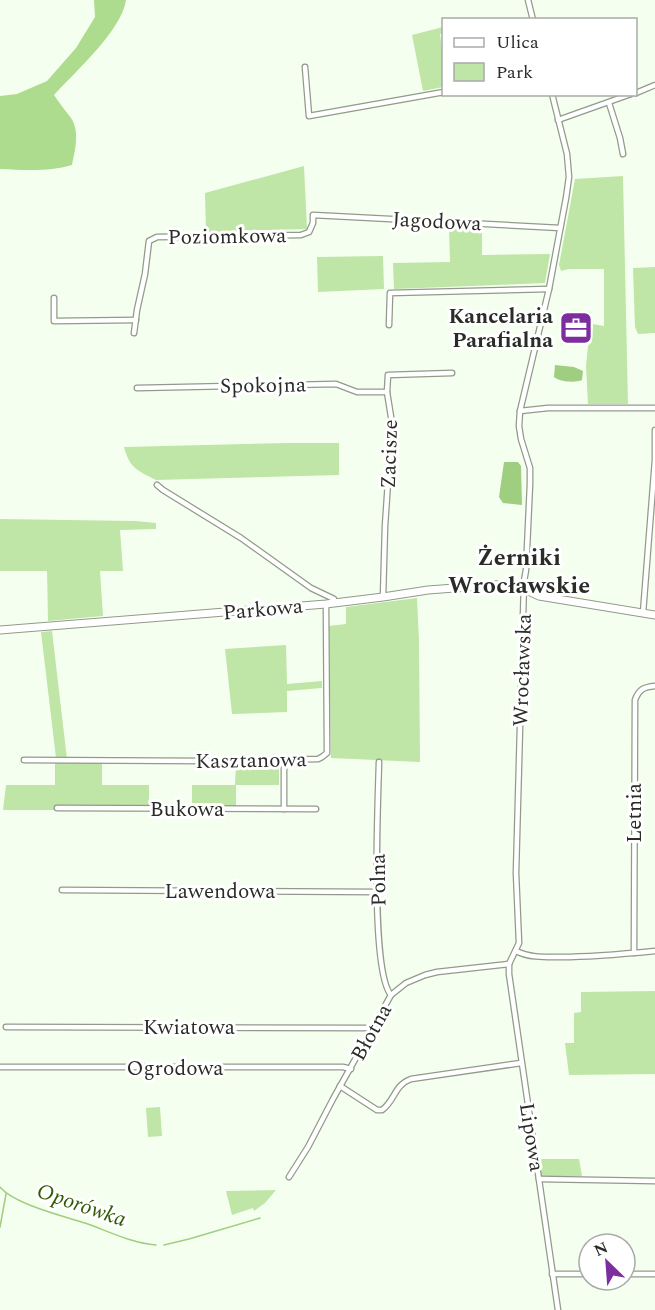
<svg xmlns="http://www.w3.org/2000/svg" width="655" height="1310" font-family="Spectral,serif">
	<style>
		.green { fill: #bfe6a6 }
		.forest { fill: #addc8e }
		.water { fill: #9fce80 }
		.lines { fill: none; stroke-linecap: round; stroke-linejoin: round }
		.stream { stroke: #9fce80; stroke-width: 1.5 }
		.street-casing { stroke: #919a8b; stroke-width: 7 }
		.secondary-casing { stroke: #919a8b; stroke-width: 9 }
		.street { stroke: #fff; stroke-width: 4.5 }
		.secondary { stroke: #fff; stroke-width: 7 }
		.labels { text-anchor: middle; stroke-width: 6; stroke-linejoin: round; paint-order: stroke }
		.street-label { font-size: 21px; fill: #292c27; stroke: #fff }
		.poi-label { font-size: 21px; font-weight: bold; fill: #292c27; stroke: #fff; text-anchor: end }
		.water-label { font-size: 22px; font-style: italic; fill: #305904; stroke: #fff }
		.quarter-label { font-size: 24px; font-weight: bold; fill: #292c27; stroke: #fff }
	</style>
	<rect width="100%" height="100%" fill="#f5ffef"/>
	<g class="green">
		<path d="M443,27v6l-3,1 3,21v32l-20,4 -11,-56z"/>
		<path d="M304,166l3,63 -101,3 -1,-39z"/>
		<path d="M623,176l5,228h-40l-2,-38 2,-20 4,-4 1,-18 11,2v-57h-35l-8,2 -2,-6 16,-86z"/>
		<path d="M449,226l33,2v27l68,-1 -5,29 -151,6 -1,-26 57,-1z"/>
		<path d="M383,256l1,33 -66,3 -1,-35z"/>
		<path d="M655,267v66l-17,1 -3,-7 -2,-59z"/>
		<path d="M289,443h50v32l-183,5c-19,-10 -26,-11 -32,-33z"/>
		<path d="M0,519l135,2 21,2v6l-36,1 3,41h-23l3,45 -55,5 -1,-50h-47z"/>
		<path d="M417,598l2,43 1,121 -89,-4 -2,-132 17,-2v-17z"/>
		<path d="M52,631l15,128 -11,-1 -15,-126z"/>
		<path d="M286,645l1,39 35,-3v7l-35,3v21l-55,2 -7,-65z"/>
		<path d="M55,762l47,1v22h47v21h-94v4h-52l3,-25h49z"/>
		<path d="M236,763h39l4,4v18h-43v21h-44v-21h43z"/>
		<path d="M655,991v83l-86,1 -4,-32h9v-30l7,-1v-20z"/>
		<path d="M160,1107l2,29 -14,1 -2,-29z"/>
		<path d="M539,1159h40l3,17h-41z"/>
		<path d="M276,1190l-11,13 -11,8 -1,-3 -21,7 -6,-24z"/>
	</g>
	<path class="forest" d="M94,0h32c-4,30 -51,72 -72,95 5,8 11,15 17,23 9,13 4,33 1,47 -23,7 -48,5 -72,4v-73l17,-2 30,-13 29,-33 19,-31z"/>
	<g class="water">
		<path d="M555,365l19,2 9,4 -1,9c-6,3 -23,2 -28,-3z"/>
		<path d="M504,462h14l3,4 1,39 -19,-2 -4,-6z"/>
	</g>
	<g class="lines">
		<g class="stream">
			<path d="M0,1187c14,17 63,29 85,36 23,8 46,20 71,22"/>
			<path d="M0,1227l6,-33"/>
			<path d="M164,1245l25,-6 71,-21"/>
		</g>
		<defs>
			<g id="street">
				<path d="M528,0l5,20"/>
				<path d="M305,67l4,49 135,-24"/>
				<path d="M636,93l19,-8"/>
				<path d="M552,94l15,60 2,23 -3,21 -17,91 -29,122 -1,15 2,13 9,29v16l-4,86 -2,11 -8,292 3,70 -10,21v10l49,336"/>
				<path d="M609,103l11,35 3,16"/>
				<path d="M558,120l73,-26"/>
				<path d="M54,298v23l82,-1"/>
				<path d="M389,325l1,-32 159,-4"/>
				<path d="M134,333l3,-23 8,-36 4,-33 8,-4 144,-2 8,-3 4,-9v-8l247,13"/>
				<path d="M137,388l199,-4 21,8h30"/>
				<path d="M520,411l28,-3h107"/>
				<path d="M157,485l6,5 78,48 70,50 23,11 1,4"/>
				<path d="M383,597l2,-71 7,-103 -5,-31 1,-17 64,-2"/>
				<path d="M643,613l12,-153v-30"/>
				<path d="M284,759v50"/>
				<path d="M24,760l183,1 111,-2 4,-2 5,-4v-4l-1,-145"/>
				<path d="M379,762c-1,39 -9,209 12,233"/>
				<path d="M57,808l259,1"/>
				<path d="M62,890l316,2"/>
				<path d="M516,951c14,7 30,6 46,6 31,0 62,-3 93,-6"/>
				<path d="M634,953l1,-253c4,-11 9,-13 20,-14"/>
				<path d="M6,1027l367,1"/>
				<path d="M0,1067h343l8,2"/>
				<path d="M340,1086l37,24h5c13,-9 12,-25 29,-31l110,-16"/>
				<path d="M289,1177l19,-30 25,-48 58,-104 15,-12 19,-8 12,-3 72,-8"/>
				<path d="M539,1179l116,2"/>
				<path d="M552,1274h37"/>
				<path d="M625,1274h30"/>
			</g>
			<path id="secondary" d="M0,630l326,-26 57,-7 45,-7 80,-6 10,2 21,10 116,19"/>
		</defs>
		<use href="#street" class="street-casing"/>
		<use href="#secondary" class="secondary-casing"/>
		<use href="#street" class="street"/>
		<use href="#secondary" class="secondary"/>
	</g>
	<defs>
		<symbol id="office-square" viewBox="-11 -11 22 22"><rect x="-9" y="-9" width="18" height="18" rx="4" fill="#7c2e9e" stroke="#fff"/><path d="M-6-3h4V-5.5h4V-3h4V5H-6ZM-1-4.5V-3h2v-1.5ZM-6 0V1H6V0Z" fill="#fff"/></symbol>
	</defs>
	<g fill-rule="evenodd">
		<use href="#office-square" x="557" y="309" width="38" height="38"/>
	</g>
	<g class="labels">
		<g class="street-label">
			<text transform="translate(437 221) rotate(3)" y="7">Jagodowa</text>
			<text transform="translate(227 236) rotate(-1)" y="7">Poziomkowa</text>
			<text transform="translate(263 385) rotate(-1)" y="7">Spokojna</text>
			<text transform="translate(389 454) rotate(-88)" y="7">Zacisze</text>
			<text transform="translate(263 609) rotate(-5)" y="7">Parkowa</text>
			<text transform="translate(522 670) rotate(-88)" y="7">Wrocławska</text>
			<text transform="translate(251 760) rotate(-1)" y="7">Kasztanowa</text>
			<text x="187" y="816">Bukowa</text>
			<text transform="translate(634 813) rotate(-90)" y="7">Letnia</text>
			<text transform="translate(378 880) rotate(-91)" y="7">Polna</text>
			<text x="220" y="898">Lawendowa</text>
			<text x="189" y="1034">Kwiatowa</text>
			<text transform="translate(371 1032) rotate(-61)" y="7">Błotna</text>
			<text x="175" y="1075">Ogrodowa</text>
			<text transform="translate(532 1137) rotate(81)" y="7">Lipowa</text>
		</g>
		<g class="poi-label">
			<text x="553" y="323">Kancelaria<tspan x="553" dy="24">Parafialna</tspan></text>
		</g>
		<g class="water-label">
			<text transform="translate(82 1204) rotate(19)" y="8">Oporówka</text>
		</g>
		<g class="quarter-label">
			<text x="519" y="565">Żerniki<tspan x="519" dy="28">Wrocławskie</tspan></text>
		</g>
	</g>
	<rect x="442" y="18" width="195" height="78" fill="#ffffff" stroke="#a9aba9" stroke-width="1.5"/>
	<rect x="454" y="38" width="30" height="9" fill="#ffffff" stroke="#a9aba9" stroke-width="1.5"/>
	<text x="496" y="48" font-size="18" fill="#292c27">Ulica</text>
	<rect x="454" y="63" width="30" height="18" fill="#bfe6a6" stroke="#a9aba9" stroke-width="1.5"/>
	<text x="496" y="78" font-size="18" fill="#292c27">Park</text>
	<g transform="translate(607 1262) rotate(335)"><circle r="28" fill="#ffffff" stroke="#a9aba9" stroke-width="1.5"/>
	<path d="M0-4.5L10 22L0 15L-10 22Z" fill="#7c2e9e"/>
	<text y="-9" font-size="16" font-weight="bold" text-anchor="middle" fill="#292c27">N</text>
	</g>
</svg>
